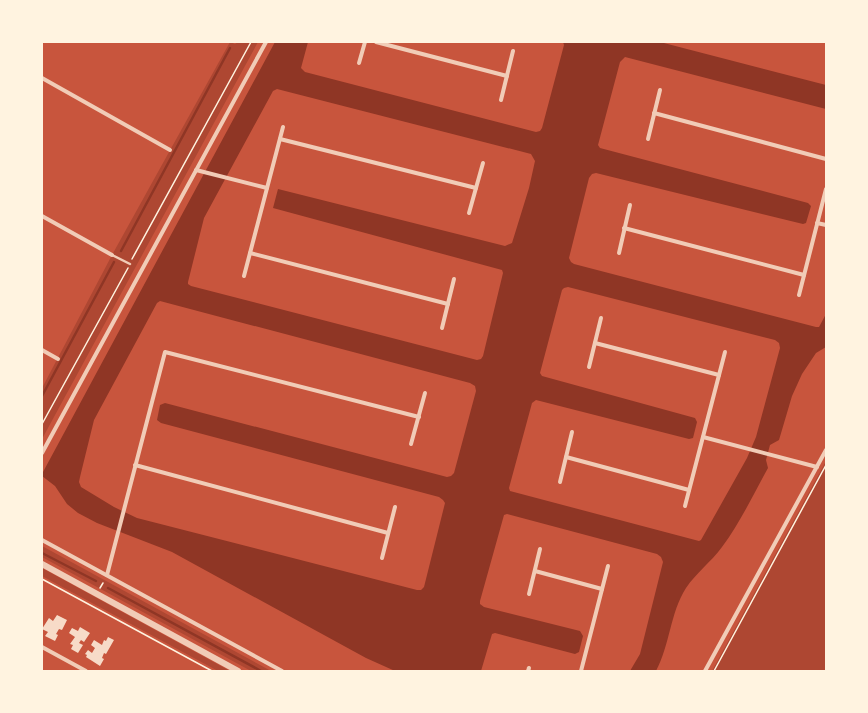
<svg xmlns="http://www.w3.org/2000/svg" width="868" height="713" font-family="'Archivo Narrow',sans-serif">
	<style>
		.green { fill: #ae4732 }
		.water { fill: #8f3625; fill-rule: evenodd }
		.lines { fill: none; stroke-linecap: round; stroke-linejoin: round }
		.stream { stroke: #8f3625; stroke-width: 2.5 }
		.building { fill: #f7dbc8 }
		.path { stroke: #fff3e0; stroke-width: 1.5 }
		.service { stroke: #f1ccb7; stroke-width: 2.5 }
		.minor { stroke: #f1ccb7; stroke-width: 4 }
		.tertiary { stroke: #f1ccb7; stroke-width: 6 }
	</style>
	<rect width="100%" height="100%" fill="#c8553d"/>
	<g class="green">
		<path d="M230,42l5,2 3,-2h20l-216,397v-51l70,-133z"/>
		<path d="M826,461v210h-114z"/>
		<path d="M42,546l229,125h-20l-209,-114z"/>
		<path d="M42,568l188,103h-12l-176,-95z"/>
	</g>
	<path class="water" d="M275,42h33l-7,26 4,4 231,60 4,-1 2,-3 22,-83 -1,-3h97l166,43v24l-201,-52 -5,5 -22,83 2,3 208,55 3,3 -5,17 -3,1 -207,-51 -4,1 -3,4 -20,80 2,4 3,2 242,63h3l7,-13v33l-10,6 -14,21 -10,22 -13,44 -9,5 -4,15 2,8c-15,27 -28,55 -46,79 -11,15 -26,26 -36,41 -16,25 -16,57 -30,83h-26l10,-17 23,-92 -2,-5 -4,-3 -150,-40 -3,1 -24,86v3l4,3 96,24 3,5 -4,16 -4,2 -80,-21 -3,1 -11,37h-86l-29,-13 -194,-106 -75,-29 -19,-10 -11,-9 -12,-18 -13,-10 1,-4zM277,89l254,65 4,7 -6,27 -17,55 -7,3 -227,-57 -5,19 229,62 1,3 -20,83 -2,3 -4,1 -286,-74 -3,-2v-2l16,-64 69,-127zM568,287l207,53 4,3 1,5 -24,89 -9,21 -46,82 -2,1 -189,-50 -1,-3 23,-85 4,-3 153,39 4,-1 4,-16 -2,-4 -153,-42 -2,-3 22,-83 2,-2zM160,301l310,82 5,3 1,5 -22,82 -3,3 -4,1 -282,-74 -5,2 -3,15 4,3 278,74 4,3 2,3 -21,84 -3,3h-4l-280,-72 -23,-11 -33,-20 -2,-5 1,-5 14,-57 63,-117z"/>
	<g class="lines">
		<g class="stream">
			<path d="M121,251l109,-203"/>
			<path d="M42,396l72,-134"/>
			<path d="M42,553l54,28"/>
			<path d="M108,588l153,83"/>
		</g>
	</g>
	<g class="building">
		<path d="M57,615l10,5 -5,10 -3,-1 -3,5 2,1 -3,6 -10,-5 3,-4 -6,-3 7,-11 4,3z"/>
		<path d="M80,627l10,6 -6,9 -3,-2 -2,3 4,2 -5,8 -7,-4 2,-4 -3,-1 5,-7 -6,-4 3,-5 6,3z"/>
		<path d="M108,637l6,3 -8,14 -2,-1 -2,5 2,1 -4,7 -14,-9 1,-2 -2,-1 3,-4 4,3 3,-5 -4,-3 3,-5 8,5 2,-5 2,1z"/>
	</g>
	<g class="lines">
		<g class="path">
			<path d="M132,259l119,-217"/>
			<path d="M42,424l86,-156"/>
			<path d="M42,579l170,92"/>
			<path d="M100,588l3,-5"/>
			<path d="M714,671l112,-206"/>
		</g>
		<path class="service" d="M112,255l18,9"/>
		<g class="minor">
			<path d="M376,42l131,34"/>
			<path d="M359,63l6,-21"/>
			<path d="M42,78l128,72"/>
			<path d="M501,100l12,-49"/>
			<path d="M654,113l172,46"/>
			<path d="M280,139l196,49"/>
			<path d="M648,139l12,-49"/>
			<path d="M196,170l71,18"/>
			<path d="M469,213l14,-50"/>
			<path d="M42,216l70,39"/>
			<path d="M817,223l9,2"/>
			<path d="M624,228l180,47"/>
			<path d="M250,253l198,51"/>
			<path d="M619,253l11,-48"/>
			<path d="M244,276l39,-149"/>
			<path d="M799,295l27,-106"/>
			<path d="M442,328l12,-49"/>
			<path d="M595,343l124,32"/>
			<path d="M42,350l16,9"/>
			<path d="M589,367l12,-49"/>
			<path d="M703,437l114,30"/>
			<path d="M411,444l14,-51"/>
			<path d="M42,453l224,-411"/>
			<path d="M566,457l123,33"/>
			<path d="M135,465l253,68"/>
			<path d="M560,482l12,-50"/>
			<path d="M685,506l40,-154"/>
			<path d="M42,540l240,131"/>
			<path d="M382,558l13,-51"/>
			<path d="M535,571l67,18"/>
			<path d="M107,575l58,-223 254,65"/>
			<path d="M529,594l11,-45"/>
			<path d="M42,647l44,24"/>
			<path d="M528,671l1,-3"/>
			<path d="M581,671l27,-105"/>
			<path d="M705,671l121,-221"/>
		</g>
		<path class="tertiary" d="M42,564l196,107"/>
	</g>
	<rect width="868" height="713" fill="none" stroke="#fff3e0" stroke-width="86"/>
</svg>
